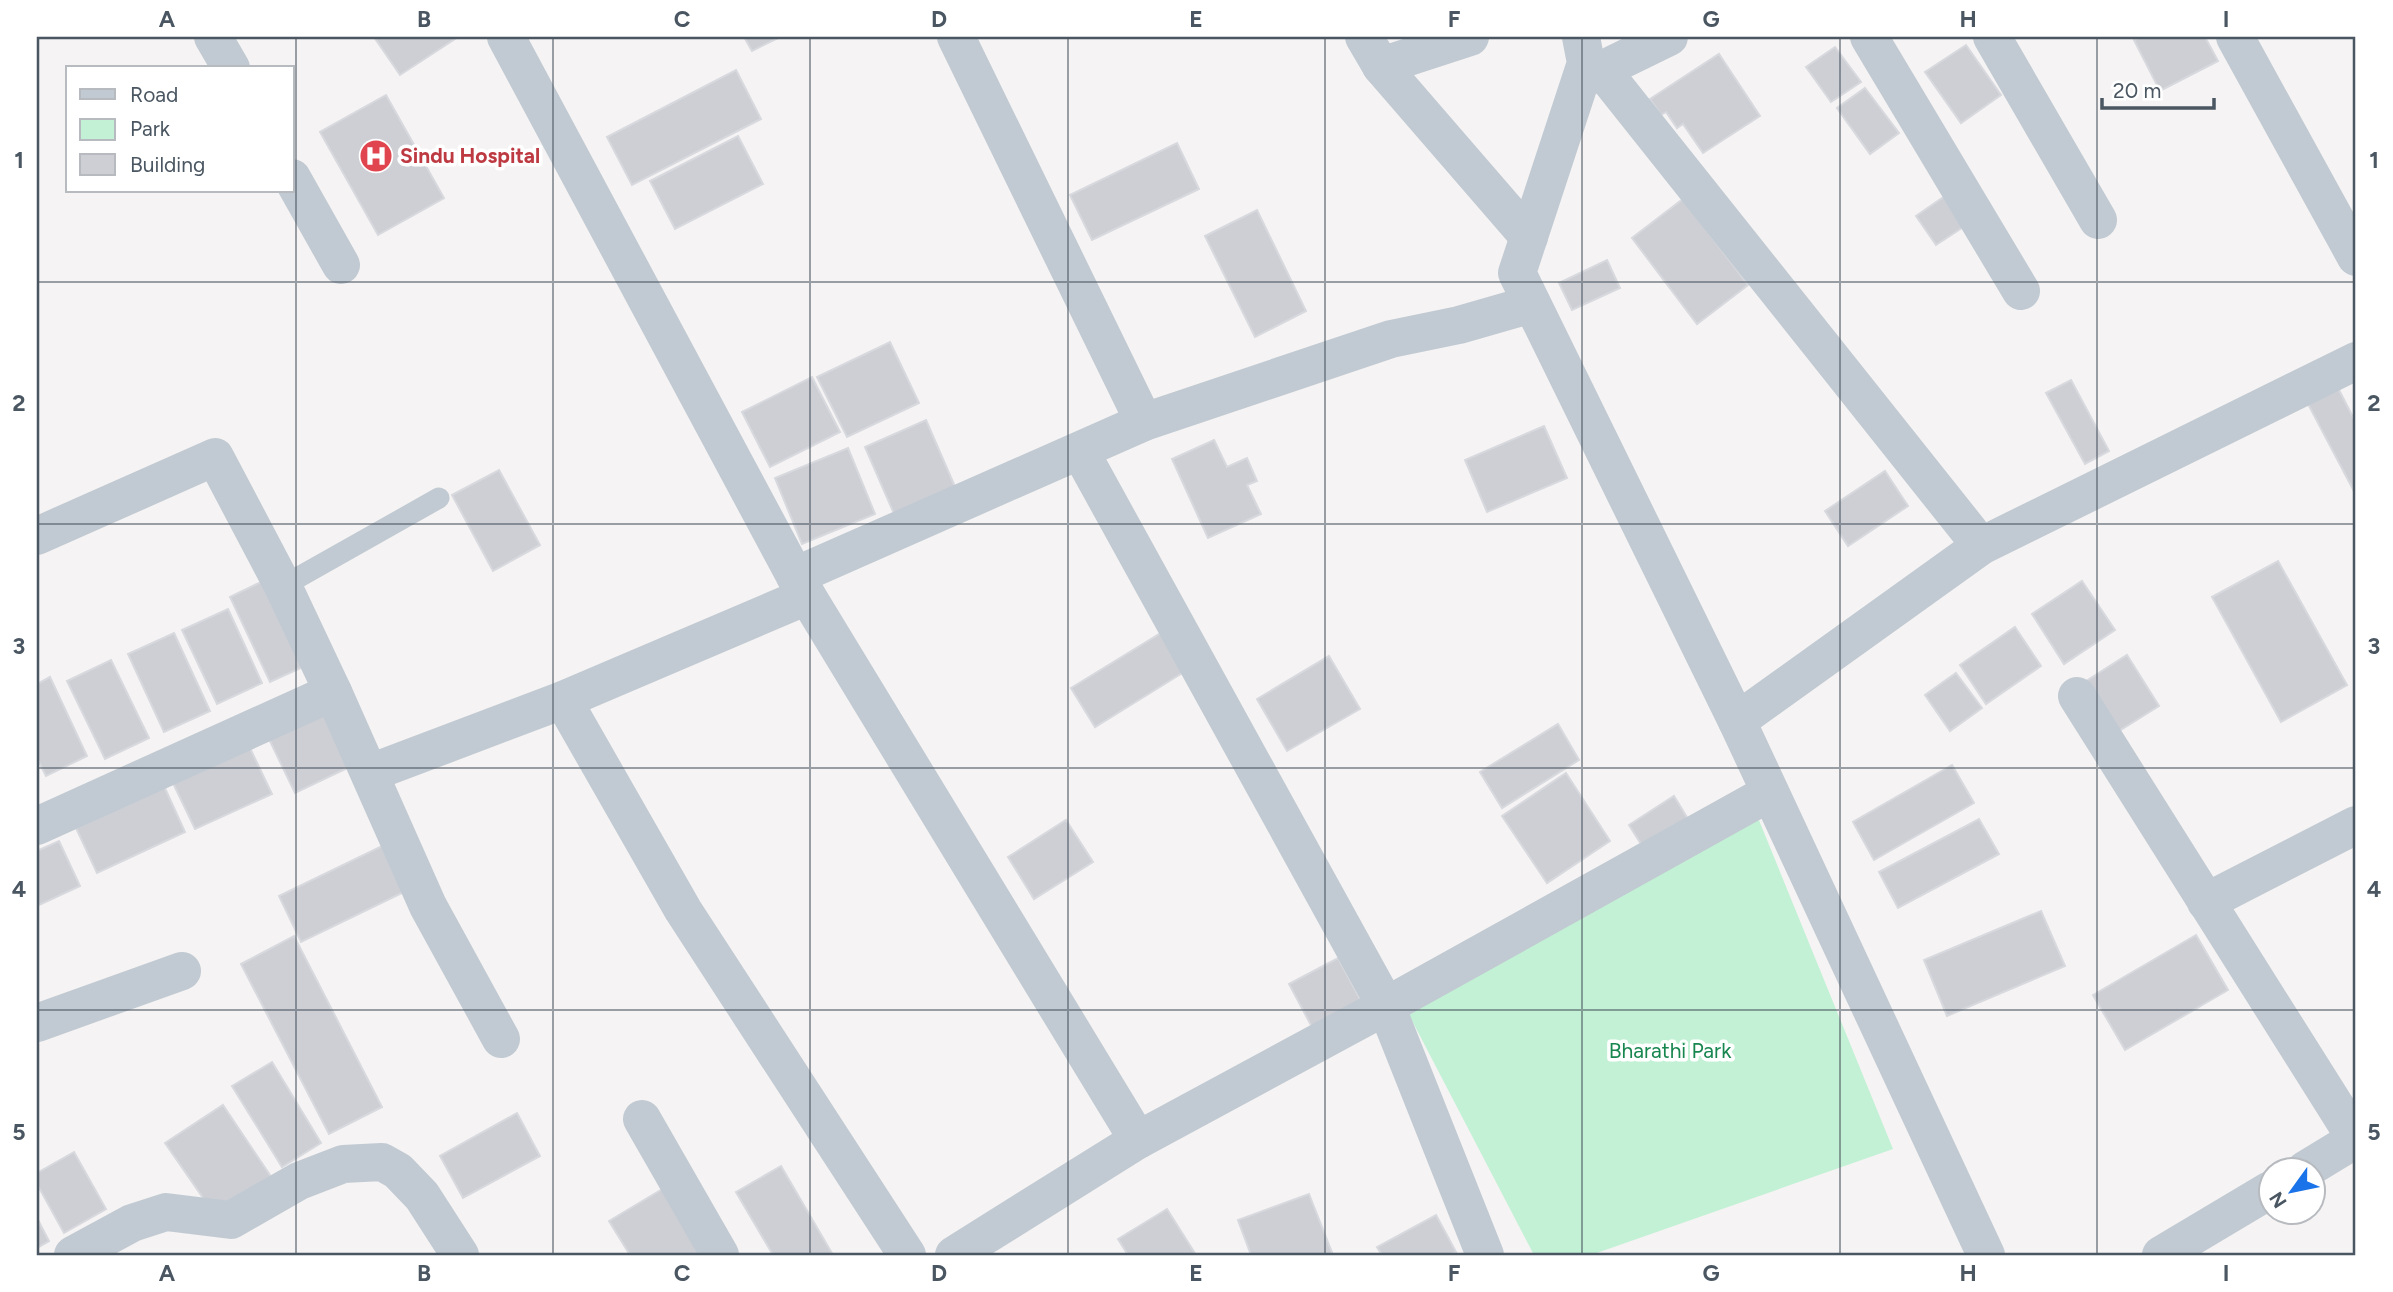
<svg xmlns="http://www.w3.org/2000/svg" width="2393" height="1292" font-family="Figtree,sans-serif">
	<style>
		.green { fill: #c3f1d5 }
		.building { fill: #cdcfd5; stroke: #d7d9de; stroke-width: 2 }
		.lines { fill: none; stroke-linecap: round; stroke-linejoin: round }
		.service { stroke: #c1cad2; stroke-width: 21 }
		.minor { stroke: #c1cad2; stroke-width: 38 }
		.grid { fill: none; stroke: #4a5661; stroke-width: 2; stroke-opacity: 0.55 }
		.labels { text-anchor: middle; stroke-width: 7; stroke-linejoin: round; paint-order: stroke }
		.health-label { font-size: 21px; font-weight: bold; fill: #be3a42; stroke: #fff; text-anchor: start }
		.park-label { font-size: 21px; fill: #17864f; stroke: #fff }
		.neatline { fill: none; stroke: #4a5661; stroke-width: 2.5 }
		.grid-label { font-size: 23px; text-anchor: middle; font-weight: bold; fill: #4a5661 }
	</style>
	<rect width="100%" height="100%" fill="#f5f3f3"/>
	<path class="green" d="M1756,813l137,336 -302,106h-57l-128,-246z"/>
	<g class="building">
		<path d="M374,37h84l-58,38z"/>
		<path d="M744,37h36l-28,14z"/>
		<path d="M2141,37h64l13,24 -58,30 -26,-51z"/>
		<path d="M1966,45l35,50 -40,28 -36,-51z"/>
		<path d="M1835,47l26,35 -30,20 -25,-35z"/>
		<path d="M1719,54l41,62 -57,37 -20,-29 -6,4 -11,-16 -5,3 -11,-16z"/>
		<path d="M736,70l25,49 -129,66 -25,-48z"/>
		<path d="M1865,88l34,45 -29,21 -33,-46z"/>
		<path d="M386,95l58,103 -66,37 -58,-103z"/>
		<path d="M738,136l25,48 -88,45 -25,-48z"/>
		<path d="M1177,143l22,46 -107,51 -22,-45z"/>
		<path d="M1948,194l20,30 -32,21 -20,-29z"/>
		<path d="M1683,199l65,86 -51,39 -65,-86z"/>
		<path d="M1257,210l49,101 -51,26 -50,-101z"/>
		<path d="M1607,260l13,28 -48,22 -13,-27z"/>
		<path d="M890,342l29,61 -72,34 -30,-60z"/>
		<path d="M812,377l28,55 -70,35 -28,-55z"/>
		<path d="M2071,380l38,71 -24,13 -39,-71z"/>
		<path d="M2338,388l18,35v72l-48,-91z"/>
		<path d="M926,420l30,69 -61,27 -30,-69z"/>
		<path d="M1544,426l23,52 -80,34 -22,-52z"/>
		<path d="M1214,440l13,27 20,-9 10,23 -10,4 14,29 -53,24 -36,-79z"/>
		<path d="M848,448l27,66 -73,30 -27,-66z"/>
		<path d="M499,470l41,75 -47,26 -41,-76z"/>
		<path d="M1885,471l23,35 -60,40 -23,-35z"/>
		<path d="M2278,561l69,124 -66,37 -69,-125z"/>
		<path d="M265,580l40,86 -35,16 -40,-85z"/>
		<path d="M2082,581l33,49 -51,34 -32,-50z"/>
		<path d="M228,609l34,74 -45,21 -35,-74z"/>
		<path d="M2015,627l26,39 -55,38 -26,-39z"/>
		<path d="M174,633l36,78 -46,21 -36,-78z"/>
		<path d="M1161,633l23,39 -89,55 -24,-39z"/>
		<path d="M2127,655l32,51 -45,28 -31,-51z"/>
		<path d="M1329,656l31,53 -73,42 -30,-52z"/>
		<path d="M111,660l38,78 -44,21 -38,-78z"/>
		<path d="M1956,673l26,35 -32,23 -25,-36z"/>
		<path d="M50,677l37,79 -41,20 -9,-18v-74z"/>
		<path d="M333,709l25,54 -63,30 -26,-54z"/>
		<path d="M1558,724l21,36 -77,48 -22,-36z"/>
		<path d="M248,744l24,50 -77,35 -24,-50z"/>
		<path d="M1952,765l22,38 -100,57 -21,-38z"/>
		<path d="M1566,773l44,68 -63,42 -45,-67z"/>
		<path d="M164,786l21,46 -88,41 -21,-45z"/>
		<path d="M1674,796l17,28 -45,28 -17,-27z"/>
		<path d="M1979,819l20,35 -101,54 -19,-36z"/>
		<path d="M1066,820l27,42 -59,37 -26,-42z"/>
		<path d="M59,841l21,45 -43,20v-55z"/>
		<path d="M384,845l22,46 -105,51 -22,-46z"/>
		<path d="M2041,911l24,55 -118,50 -23,-56z"/>
		<path d="M2196,935l32,55 -103,60 -32,-55z"/>
		<path d="M294,936l88,171 -53,27 -88,-170z"/>
		<path d="M1338,958l23,43 -49,26 -23,-43z"/>
		<path d="M272,1062l49,81 -39,24 -50,-81z"/>
		<path d="M223,1105l53,79 -41,25 -29,-7 -41,-59z"/>
		<path d="M517,1113l23,43 -77,42 -23,-42z"/>
		<path d="M74,1152l32,57 -42,24 -27,-49v-11z"/>
		<path d="M781,1166l52,89h-60l-37,-63z"/>
		<path d="M664,1188l41,67h-75l-21,-34z"/>
		<path d="M1309,1194l24,61h-82l-13,-35z"/>
		<path d="M1167,1209l29,46h-68l-10,-16z"/>
		<path d="M1436,1215l20,37 -7,3h-67l-5,-8z"/>
		<path d="M37,1218l12,23 -12,7z"/>
	</g>
	<g class="lines">
		<path class="service" d="M283,586l156,-88"/>
		<g class="minor">
			<path d="M213,37l18,31"/>
			<path d="M506,37l289,539 343,564"/>
			<path d="M956,37l188,385"/>
			<path d="M1364,37l17,29 148,171"/>
			<path d="M1581,37l5,26 -69,210 220,448 249,534"/>
			<path d="M1869,37l152,254"/>
			<path d="M1992,37l106,183"/>
			<path d="M2235,37l121,220"/>
			<path d="M1381,66l89,-29"/>
			<path d="M1602,70l379,476"/>
			<path d="M1581,80l88,-43"/>
			<path d="M292,178l49,87"/>
			<path d="M1080,451l306,555 99,249"/>
			<path d="M37,536l178,-79 68,129 50,106 95,214 73,133"/>
			<path d="M795,576l349,-154 247,-83 68,-14 73,-21"/>
			<path d="M2077,696l279,443"/>
			<path d="M563,700l120,210 224,345"/>
			<path d="M1737,721l244,-175 375,-185"/>
			<path d="M370,773l193,-73 244,-104"/>
			<path d="M37,826l296,-134"/>
			<path d="M2206,902l150,-77"/>
			<path d="M37,1023l145,-52"/>
			<path d="M642,1119l78,136"/>
			<path d="M2305,1170l51,-31"/>
			<path d="M73,1255l59,-32 34,-11 65,8 68,-39 44,-17 39,-2 16,9 24,25 38,59"/>
			<path d="M954,1255l184,-115 248,-134 383,-213"/>
			<path d="M2161,1255l109,-65"/>
		</g>
	</g>
	<path class="grid" d="M296,37v1218M553,37v1218M810,37v1218M1068,37v1218M1325,37v1218M1582,37v1218M1840,37v1218M2097,37v1218M37,282h2319M37,524h2319M37,768h2319M37,1010h2319"/>
	<defs>
		<symbol id="hospital-disc" viewBox="-11 -11 22 22"><circle r="9.5" fill="#e0444e" stroke="#fff"/><path d="M-5-5h3v3.5h4V-5h3V5h-3V1.5h-4V5h-3Z" fill="#fff"/></symbol>
	</defs>
	<g fill-rule="evenodd">
		<use href="#hospital-disc" x="357" y="137" width="38" height="38"/>
	</g>
	<g class="labels">
		<g class="health-label">
			<text x="400" y="163">Sindu Hospital</text>
		</g>
		<g class="park-label">
			<text x="1670" y="1058">Bharathi Park</text>
		</g>
	</g>
	<rect width="2393" height="1292" fill="none" stroke="#ffffff" stroke-width="77"/>
	<rect x="66" y="66" width="228" height="126" fill="#ffffff" stroke="#b7bbc0" stroke-width="2"/>
	<rect x="80" y="89" width="35" height="10" fill="#c1cad2" stroke="#b7bbc0" stroke-width="2"/>
	<text x="130" y="102" font-size="21" fill="#4a5661">Road</text>
	<rect x="80" y="119" width="35" height="21" fill="#c3f1d5" stroke="#b7bbc0" stroke-width="2"/>
	<text x="130" y="136" font-size="21" fill="#4a5661">Park</text>
	<rect x="80" y="154" width="35" height="21" fill="#cdcfd5" stroke="#b7bbc0" stroke-width="2"/>
	<text x="130" y="172" font-size="21" fill="#4a5661">Building</text>
	<g transform="translate(2292 1191) rotate(237)"><circle r="33" fill="#ffffff" stroke="#b7bbc0" stroke-width="2"/>
	<path d="M0-5L12 26L0 18L-12 26Z" fill="#1a73e8"/>
	<text y="-10" font-size="19" font-weight="bold" text-anchor="middle" fill="#4a5661">N</text>
	</g>
	<path d="M2102 98v10h112v-10" fill="none" stroke="#4a5661" stroke-width="3.5"/>
	<text x="2113" y="98" font-size="21" fill="#4a5661" stroke="#ffffff" stroke-width="5" paint-order="stroke">20 m</text>
	<rect x="38" y="38" width="2316" height="1216" class="neatline"/>
	<g class="grid-label">
		<text x="167" y="27">A</text>
		<text x="424" y="27">B</text>
		<text x="682" y="27">C</text>
		<text x="939" y="27">D</text>
		<text x="1196" y="27">E</text>
		<text x="1454" y="27">F</text>
		<text x="1711" y="27">G</text>
		<text x="1968" y="27">H</text>
		<text x="2226" y="27">I</text>
		<text x="19" y="168">1</text>
		<text x="2374" y="168">1</text>
		<text x="19" y="411">2</text>
		<text x="2374" y="411">2</text>
		<text x="19" y="654">3</text>
		<text x="2374" y="654">3</text>
		<text x="19" y="897">4</text>
		<text x="2374" y="897">4</text>
		<text x="19" y="1140">5</text>
		<text x="2374" y="1140">5</text>
		<text x="167" y="1281">A</text>
		<text x="424" y="1281">B</text>
		<text x="682" y="1281">C</text>
		<text x="939" y="1281">D</text>
		<text x="1196" y="1281">E</text>
		<text x="1454" y="1281">F</text>
		<text x="1711" y="1281">G</text>
		<text x="1968" y="1281">H</text>
		<text x="2226" y="1281">I</text>
	</g>
</svg>
